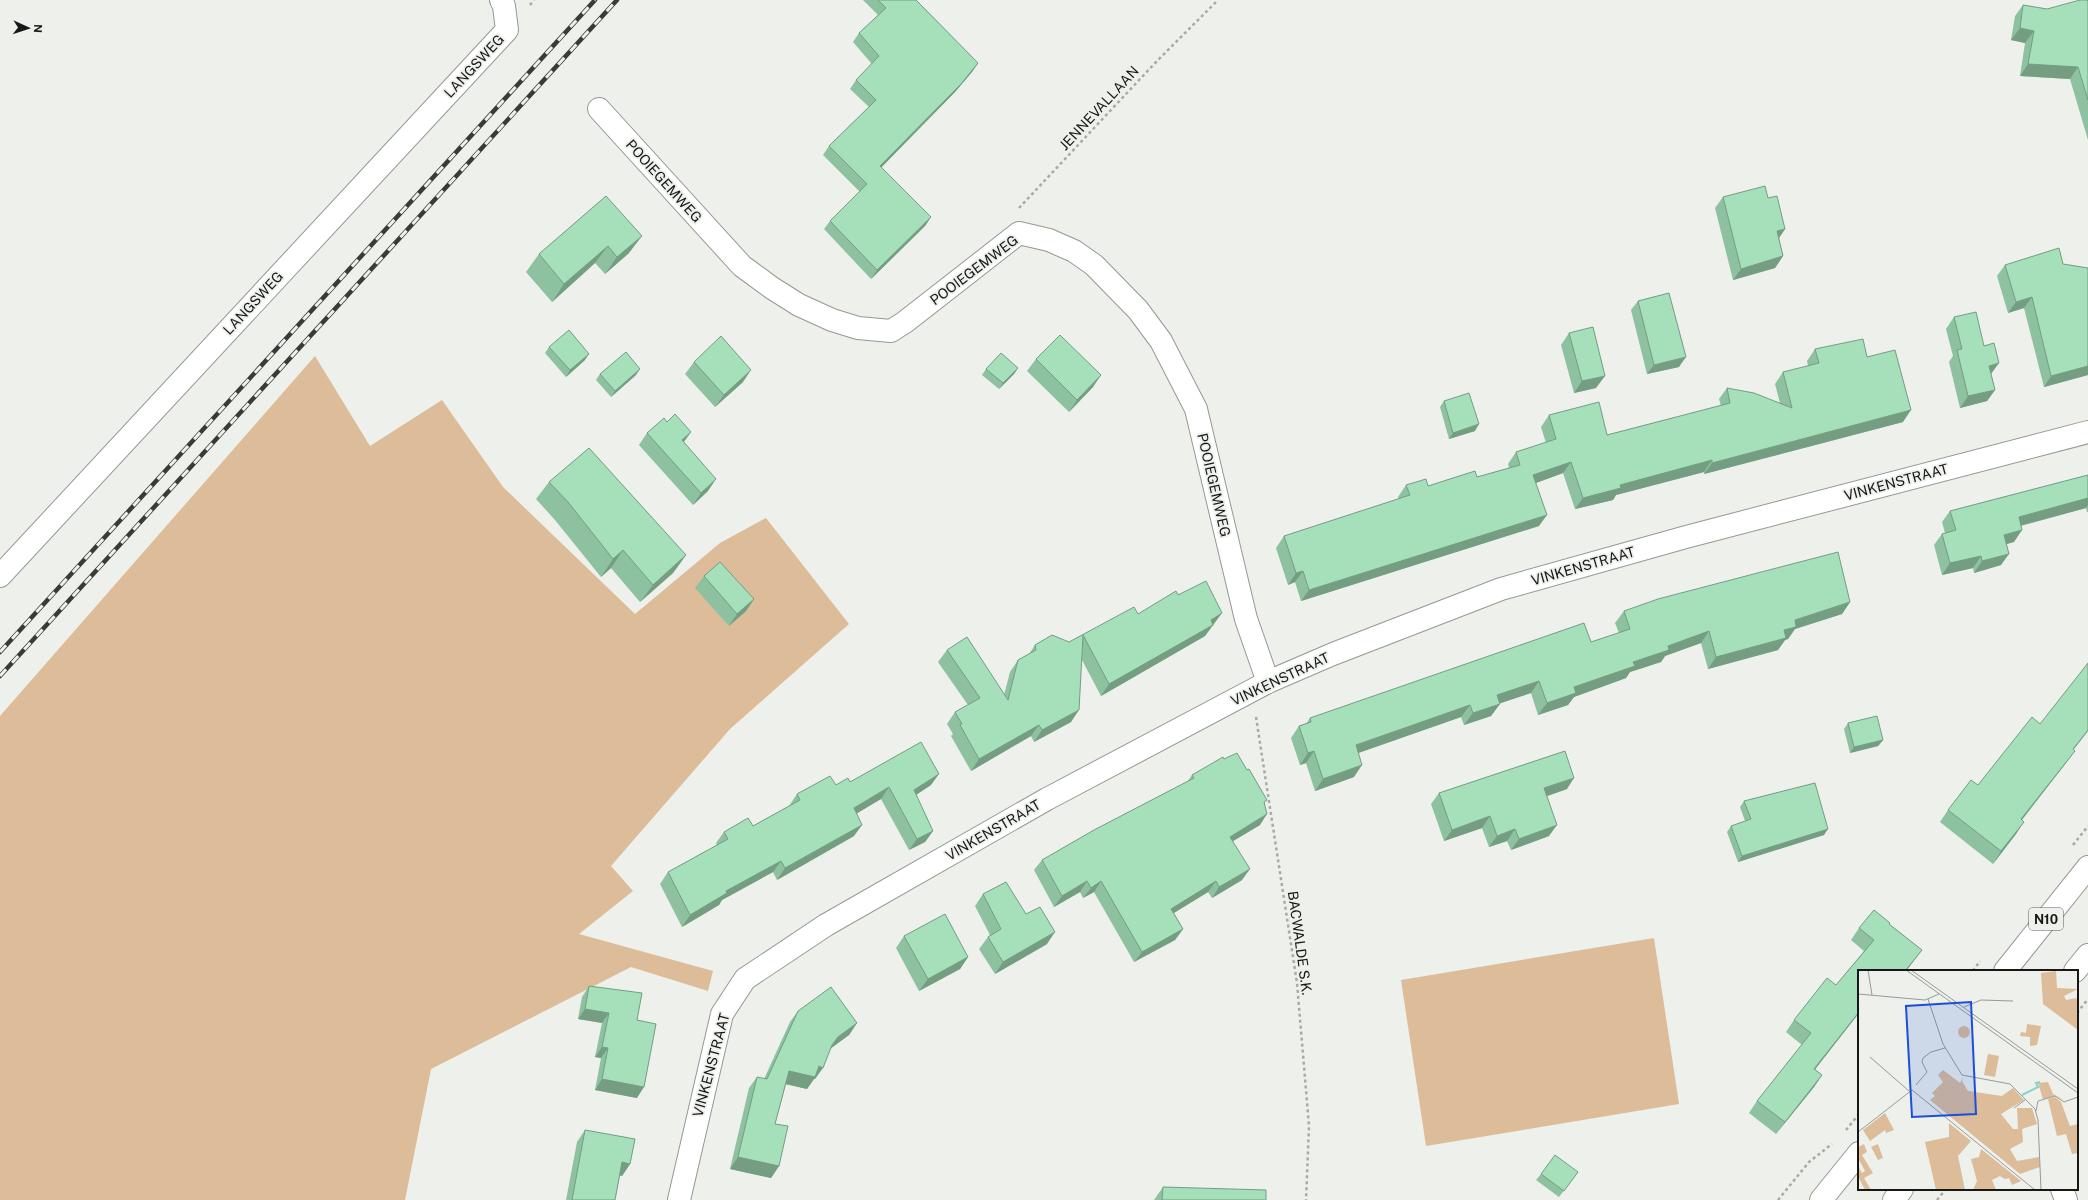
<svg xmlns="http://www.w3.org/2000/svg" width="2088" height="1200" font-family="'Public Sans',sans-serif">
	<style>
		.green { fill: #dcbc99 }
		.lines { fill: none; stroke-linecap: round; stroke-linejoin: round }
		.street-casing { stroke: #969893; stroke-width: 24 }
		.primary-casing { stroke: #969893; stroke-width: 24 }
		.path { stroke: #a8aaa6; stroke-width: 2.5; stroke-dasharray: 3 3; stroke-linecap: butt }
		.street { stroke: #fff; stroke-width: 22 }
		.primary { stroke: #fff; stroke-width: 22 }
		.rail-casing { stroke: #3a3b39; stroke-width: 4.5 }
		.rail { stroke: #edf0eb; stroke-width: 3; stroke-dasharray: 9; stroke-linecap: butt }
		.wall { fill: #8ec1a0 }
		.shaded-wall { fill: #749d82 }
		.building { fill: #a5e0ba; stroke: #749d82 }
		.labels { text-anchor: middle; stroke-width: 3.5; stroke-linejoin: round; paint-order: stroke }
		.shield { fill: #edf0eb; stroke: #575956; stroke-width: 1 }
		.shield-label { font-size: 13px; font-weight: bold; fill: #171816 }
		.street-label { font-size: 14px; fill: #171816; stroke: #edf0eb }
		.inset-river { fill: none; stroke: #85d4ca; stroke-width: 2 }
		.inset-road { fill: none; stroke: #979a96; stroke-width: 1 }
		.view { fill: #1d4ed8; fill-opacity: 0.15; stroke: #1d4ed8; stroke-width: 2 }
		.inset-edge { fill: none; stroke: #171816; stroke-width: 2 }
	</style>
	<rect width="100%" height="100%" fill="#edf0eb"/>
	<g class="green">
		<path d="M315,356l55,90 72,-46 61,87 132,127 85,-71 46,-25 83,106 -119,105 -119,137 22,25 -54,43 134,37 -5,20 -77,-24 -200,102 -26,131h-405v-484z"/>
		<path d="M1654,938l25,166 -253,42 -25,-166z"/>
	</g>
	<g class="lines">
		<defs>
			<g id="street">
				<path d="M599,109l143,157 30,22 27,17 33,15 26,8 33,3 14,-9 114,-89 30,7 25,11 20,14 44,45 23,31 35,68 50,210 22,63"/>
				<path d="M0,576l507,-546 -3,-24 -3,-6"/>
				<path d="M2062,1189l4,11"/>
				<path d="M679,1200l43,-186 23,-35 81,-54 221,-126 221,-117 65,-28 168,-65 185,-52 402,-105"/>
			</g>
			<g id="primary">
				<path d="M2005,971l83,-104"/>
				<path d="M2075,971l13,-16"/>
				<path d="M1821,1200l38,-47"/>
				<path d="M1894,1200l8,-11"/>
			</g>
		</defs>
		<use href="#street" class="street-casing"/>
		<use href="#primary" class="primary-casing"/>
		<g class="path">
			<path d="M530,5l4,-5"/>
			<path d="M1019,208l138,-147 61,-61"/>
			<path d="M1256,717l41,266 12,143 -3,74"/>
			<path d="M2073,845l15,-19"/>
			<path d="M1973,971l7,-10"/>
			<path d="M2077,1013l11,-14"/>
			<path d="M1846,1130l13,-16"/>
			<path d="M1778,1200l31,-38 23,-18"/>
			<path d="M1937,1200l9,-11"/>
		</g>
		<use href="#street" class="street"/>
		<use href="#primary" class="primary"/>
		<defs>
			<g id="rail">
				<path d="M0,652l595,-652"/>
				<path d="M0,676l617,-676"/>
			</g>
		</defs>
		<use href="#rail" class="rail-casing"/>
		<use href="#rail" class="rail"/>
	</g>
	<g class="wall">
		<path d="M863,0h53l62,63 -6,9 -17,20 -74,75 50,50 -6,9 -54,53 -47,-50 6,-8 30,-29 -37,-37 6,-9 40,-39 -19,-18 6,-9 16,-16 -19,-22 6,-9 19,-18z"/>
		<path d="M2088,2v138l-18,-61 -50,-3 5,-33 -14,-3 4,-24 8,-11 24,4z"/>
		<path d="M606,196l23,57 -24,21 -10,-11 -43,39 -26,-30 13,-18z"/>
		<path d="M1723,197l45,1 17,31 -6,9 4,18 -8,12 -42,12 -18,-72z"/>
		<path d="M2063,264l25,4v107l-44,12 -20,-79 -16,5 -11,-37 8,-11z"/>
		<path d="M1638,301l41,66 -32,7 -16,-64z"/>
		<path d="M1954,317l30,29 11,44 -8,11 -27,7 -11,-46 4,-6 -7,-27z"/>
		<path d="M1569,333l27,55 -22,5 -13,-48z"/>
		<path d="M549,347l36,13 -19,17 -21,-24z"/>
		<path d="M1815,349l52,8 36,65 -199,52v-2l-88,23 -3,5 -38,9 -12,-36 -27,10 3,43 -238,75 -6,-19 -7,3 -12,-37 8,-12 115,-37 -1,-2 8,-12 22,1 49,-9 32,-9 -1,-4 8,-12 30,-9 -5,-16 8,-12 58,20 114,-29 -2,-7 8,-11 53,15 -5,-19 8,-12 25,-6 -1,-5z"/>
		<path d="M1036,359l57,28 -24,25 -42,-41z"/>
		<path d="M694,362l49,20 -28,25 -30,-33z"/>
		<path d="M1018,368l-4,6 -15,15 -17,-14 4,-6z"/>
		<path d="M600,374l36,1 -25,22 -15,-17z"/>
		<path d="M1444,401l31,30 -26,8 -9,-32z"/>
		<path d="M667,422l24,10 -7,10 24,49 -15,14 -54,-60 8,-12z"/>
		<path d="M2088,475v37h-1l-1,-4 -65,18 -7,16 -8,2 -5,21 -27,8 -1,-5 -31,7 -8,-30 8,-11 3,-1 -3,-11 8,-11z"/>
		<path d="M549,482l137,73 -13,18 -33,29 -29,-34 -10,9 -46,-57 -19,-21z"/>
		<path d="M704,576l50,23 -8,12 -17,15 -34,-38z"/>
		<path d="M1178,595l36,30 -2,1 -7,10 -104,60 -19,-36 -11,62 -37,20 -3,-6 -60,35 -20,-35 2,-2 -6,-10 8,-12 13,-7 -30,-43 9,-12 57,45 6,-23 8,-12 11,-6 6,-9 34,-3 69,-28z"/>
		<path d="M1850,602l-8,12 -47,15 -7,10 -3,1 -7,10 -70,19 -7,-26 -36,13 -4,6 -31,10 -4,6 -52,19 -6,8 -30,10 -7,-22 -31,10 -9,13 -27,9 -3,-8 -103,36 -4,24 -39,14 -9,-28 -6,2 -9,-27 8,-12 7,-2 4,-6 281,-76 28,-9 -4,-10 9,-12z"/>
		<path d="M1848,723l35,17 -5,6 -28,7 -6,-24z"/>
		<path d="M2040,724l33,26 -7,13 -44,57 -6,14 -23,30 -53,-42 8,-12 30,-25z"/>
		<path d="M1224,759l40,45 -4,21 -27,16 9,39 -30,18 -4,-6 -34,21 9,16 -8,11 -41,22 -40,-70 -11,6 -3,-6 -26,15 -20,-37 8,-10 146,-79 4,-6z"/>
		<path d="M850,782l81,3 -15,10 17,36 -8,11 -16,8 -28,-51 -25,14 -2,23 -77,44 -4,-8 -51,28 -3,5 -37,22 -22,-43 8,-12 49,-27 -1,-2 8,-11 29,-6 36,-20 8,-12 39,-9z"/>
		<path d="M1567,789l-20,7 2,40 -38,14 -4,-9 -18,6 -7,-19 -38,13 -13,-37 8,-11z"/>
		<path d="M1744,801l80,34 -86,27 -11,-30 4,-6 14,-5 -5,-14z"/>
		<path d="M983,894l43,20 21,30 -52,30 -16,-25 9,-12 2,-2 -15,-29z"/>
		<path d="M1889,924l33,26 -16,21h-47v42l-44,56 7,6 -8,12 -38,47 -27,-21 8,-12 45,-56 -16,-13 8,-12 42,-35 28,-34 -13,-11 8,-12z"/>
		<path d="M904,936l64,21 -8,12 -41,22 -23,-43z"/>
		<path d="M589,986l48,34v78l-42,-8 6,-32 -6,-1 7,-34 -24,-4 4,-22z"/>
		<path d="M798,1011l59,12 -8,12 -18,13 -16,31h-1l-7,10 -21,-5 -11,40 4,42 -8,12 -41,-9 19,-81 8,-11 7,2 26,-57z"/>
		<path d="M585,1130l45,34 -8,12 -2,-1 -5,25h-49l11,-58z"/>
		<path d="M1578,1172l-19,25 -23,-17 5,-6z"/>
		<path d="M1163,1187l103,13h-112z"/>
	</g>
	<g class="shaded-wall">
		<path d="M2020,28l14,3 -9,12 -14,-3z"/>
		<path d="M978,63l-6,9 -17,20 -81,83 6,-9z"/>
		<path d="M2028,64l50,3 -8,12 -50,-3z"/>
		<path d="M931,217l-6,9 -54,53 6,-9z"/>
		<path d="M1785,229l-8,12v-10z"/>
		<path d="M642,236l-13,17 -24,21 12,-17z"/>
		<path d="M608,246l-13,17 -43,39 12,-18z"/>
		<path d="M1783,256l-8,12 -42,12 8,-11z"/>
		<path d="M2032,297l-8,11 -16,5 8,-11z"/>
		<path d="M589,354l-4,6 -19,17 4,-7z"/>
		<path d="M1686,357l-7,10 -32,7 7,-9z"/>
		<path d="M1999,363l-8,11 -2,-8z"/>
		<path d="M2088,366v9l-44,12 7,-11z"/>
		<path d="M1018,368l-4,6 -15,15 4,-6z"/>
		<path d="M640,369l-4,6 -25,22 4,-6z"/>
		<path d="M751,370l-8,12 -28,25 9,-12z"/>
		<path d="M1101,375l-8,12 -24,25 8,-12z"/>
		<path d="M1605,376l-9,12 -22,5 8,-12z"/>
		<path d="M1995,390l-8,11 -27,7 8,-12z"/>
		<path d="M1911,410l-8,12 -199,52 8,-11z"/>
		<path d="M1479,424l-4,7 -26,8 4,-6z"/>
		<path d="M691,432l-9,12v-4z"/>
		<path d="M1712,460l-8,12 -88,23 -3,5 -38,9 8,-11 37,-13z"/>
		<path d="M1571,462l-8,11 -38,14 8,-12z"/>
		<path d="M716,479l-8,12 -15,14 8,-12z"/>
		<path d="M2088,498v7l-2,3 -75,20 8,-11z"/>
		<path d="M1547,515l-8,11 -238,75 8,-11z"/>
		<path d="M2022,530l-8,12 -18,5 8,-12z"/>
		<path d="M623,550l-12,18 -10,9 12,-18z"/>
		<path d="M2009,554l-8,11 -27,8 8,-12z"/>
		<path d="M686,555l-13,18 -33,29 13,-17z"/>
		<path d="M1981,556l-8,12 -31,7 8,-12z"/>
		<path d="M1303,571l-8,11 -7,3 8,-12z"/>
		<path d="M754,599l-8,12 -17,15 8,-12z"/>
		<path d="M1850,602l-8,12 -47,15 -7,10 -3,1 -7,10 -70,19 8,-12 68,-27 11,-10z"/>
		<path d="M1222,613l-17,23 -104,60 8,-12z"/>
		<path d="M1709,631l-8,12 -36,13 -4,6 -31,10 -4,6 -52,19 -6,8 -30,10 9,-12 27,-16 94,-41z"/>
		<path d="M1539,681l-8,12 -42,14 8,-12z"/>
		<path d="M1500,704l-9,12 -27,9 9,-12z"/>
		<path d="M1470,705l-9,12 -114,40 9,-12z"/>
		<path d="M1079,710l-8,12 -37,20 8,-12z"/>
		<path d="M1039,725l-8,11 -60,35 8,-12z"/>
		<path d="M2088,730v1l-24,31 9,-13z"/>
		<path d="M1883,740l-5,6 -28,7 4,-6z"/>
		<path d="M1314,751l-8,12 -6,2 8,-12z"/>
		<path d="M2075,751l-9,12 -53,68 8,-12z"/>
		<path d="M1362,765l-8,12 -39,14 8,-12z"/>
		<path d="M939,774l-8,11 -26,17 9,-12z"/>
		<path d="M1574,778l-7,11 -31,11 8,-12z"/>
		<path d="M889,787l-8,12 -35,21 8,-12z"/>
		<path d="M1267,814l-7,11 -37,22 7,-10z"/>
		<path d="M1490,816l-8,12 -38,13 8,-11z"/>
		<path d="M2024,822l-8,12 -23,30 8,-13z"/>
		<path d="M862,825l-8,11 -77,44 8,-12z"/>
		<path d="M1557,825l-8,11 -38,14 8,-11z"/>
		<path d="M1515,829l-8,12 -18,6 8,-11z"/>
		<path d="M1828,829l-4,6 -86,27 4,-6z"/>
		<path d="M933,831l-8,11 -16,8 8,-11z"/>
		<path d="M781,861l-8,11 -51,28 -3,5 -37,22 8,-12 36,-24z"/>
		<path d="M1250,869l-8,11 -30,18 7,-11z"/>
		<path d="M1087,881l-7,11 -26,15 8,-11z"/>
		<path d="M1101,881l-7,11 -11,6 8,-10z"/>
		<path d="M1216,881l-8,11 -44,27 7,-10z"/>
		<path d="M1183,929l-8,11 -41,22 8,-10z"/>
		<path d="M1055,932l-8,12 -52,30 8,-12z"/>
		<path d="M1922,950l-16,21h-1z"/>
		<path d="M968,957l-8,12 -41,22 9,-12z"/>
		<path d="M585,1009l24,4 -7,10 -24,-4z"/>
		<path d="M1859,1012v1l-53,68 8,-12z"/>
		<path d="M857,1023l-8,12 -19,14 8,-12z"/>
		<path d="M602,1047l6,1 -7,10 -6,-1z"/>
		<path d="M819,1066l4,2 -8,11h-1l-7,10 -26,-6 8,-12z"/>
		<path d="M1822,1075l-8,12 -38,47 9,-12z"/>
		<path d="M602,1079l42,8 -7,11 -42,-8z"/>
		<path d="M738,1157l41,9 -8,12 -41,-9z"/>
		<path d="M622,1162l8,2 -8,12 -8,-2z"/>
	</g>
	<g class="building">
		<path d="M878,0h38l62,63 -17,21 -81,82 51,51 -54,53 -47,-49 37,-37 -38,-38 47,-46 -20,-20 23,-24 -20,-23 27,-25z"/>
		<path d="M2080,0h7l1,2v98l-10,-33 -50,-3 6,-33 -14,-3 3,-23 24,4z"/>
		<path d="M1765,186l3,12 9,-2 8,33 -8,2 6,25 -42,13 -18,-72z"/>
		<path d="M606,196l36,40 -25,21 -9,-11 -44,38 -25,-30z"/>
		<path d="M2059,248l4,16 25,4v98l-37,10 -19,-79 -16,5 -11,-37z"/>
		<path d="M1669,293l17,64 -32,8 -16,-64z"/>
		<path d="M1976,312l8,34 10,-3 5,20 -10,3 6,24 -27,6 -11,-46 5,-1 -8,-32z"/>
		<path d="M1593,327l12,49 -23,5 -13,-48z"/>
		<path d="M569,330l20,24 -19,16 -21,-23z"/>
		<path d="M1060,335l41,40 -24,25 -41,-41z"/>
		<path d="M721,336l30,34 -27,25 -30,-33z"/>
		<path d="M1863,339l4,18 28,-7 16,60 -199,53v-3l-92,25 1,3 -38,10 -12,-36 -38,13 14,40 -238,75 -6,-19 -7,2 -12,-37 126,-41 -4,-10 20,-6 2,7 47,-15 2,6 43,-12 -4,-13 40,-13 -7,-24 50,-13 8,33 123,-32 -3,-15 27,5 38,15 -9,-36 36,-9 -4,-14z"/>
		<path d="M626,352l14,17 -25,22 -15,-17z"/>
		<path d="M1001,353l17,15 -15,15 -17,-14z"/>
		<path d="M1469,393l10,31 -26,9 -9,-32z"/>
		<path d="M675,414l16,18 -9,8 34,39 -15,14 -54,-60 17,-15 3,4z"/>
		<path d="M589,448l97,107 -33,30 -30,-35 -10,9 -45,-57 -19,-20z"/>
		<path d="M2088,475v23l-69,19 3,13 -18,5 5,19 -27,7 -1,-5 -31,7 -8,-29 14,-4 -6,-19z"/>
		<path d="M1838,552l12,50 -55,18 1,7 -12,3 2,8 -70,19 -7,-26 -41,15 1,4 -36,12 2,4 -61,21 2,6 -29,10 -8,-22 -42,14 3,9 -27,9 -3,-8 -114,40 6,20 -39,14 -9,-28 -6,2 -9,-27 12,-4 -1,-4 274,-95 7,19 39,-13 -6,-18 34,-12z"/>
		<path d="M720,562l34,37 -17,15 -33,-38z"/>
		<path d="M1206,581l16,32 -11,7 2,5 -104,59 -26,-49 -4,75 -37,20 -3,-5 -60,34 -19,-34 2,-1 -7,-12 25,-14 -33,-48 20,-13 41,63 10,-40 18,-10 -1,-5 17,-10 17,7 65,-35 4,7 38,-23 2,4z"/>
		<path d="M2088,663v67l-15,19 2,2 -54,68 3,3 -23,29 -53,-41 23,-30 7,5 54,-68 8,7z"/>
		<path d="M1877,716l6,24 -29,7 -6,-24z"/>
		<path d="M921,742l18,32 -25,16 19,41 -16,8 -28,-52 -35,21 8,17 -77,43 -4,-7 -55,30 1,2 -37,22 -22,-43 60,-33 -4,-7 24,-14 5,8 47,-26 -3,-6 33,-18 6,9 12,-7 2,4z"/>
		<path d="M1565,751l9,27 -30,10 13,37 -38,14 -4,-10 -18,7 -7,-20 -38,14 -13,-37z"/>
		<path d="M1237,753l10,17 2,-1 18,31 -3,2 3,12 -37,23 20,32 -31,18 -3,-6 -45,28 12,20 -41,23 -41,-71 -10,7 -4,-7 -25,15 -20,-36 52,-30 100,-52 -2,-3 31,-18 1,2z"/>
		<path d="M1815,783l13,46 -86,27 -11,-30 20,-7 -7,-18z"/>
		<path d="M1006,882l20,32 14,-7 15,25 -52,30 -15,-25 13,-8 -18,-35z"/>
		<path d="M1874,910l16,13 -1,1 33,26 -17,21h-46v41l-45,57 8,6 -37,47 -28,-21 54,-68 -17,-13 33,-42 9,7 38,-45 -15,-12z"/>
		<path d="M945,914l23,43 -40,22 -24,-43z"/>
		<path d="M589,986l53,7 -5,27 19,4 -12,63 -42,-8 6,-31 -6,-1 7,-34 -24,-4z"/>
		<path d="M831,987l26,36 -19,14 -6,8 -9,23 -4,-2 -4,11 -26,-6 -14,53 13,2 -9,40 -41,-9 19,-80 10,2 31,-68z"/>
		<path d="M585,1130l50,9 -5,25 -8,-2 -7,38h-43z"/>
		<path d="M1555,1155l23,17 -14,19 -23,-17z"/>
		<path d="M1163,1187l103,3v10h-104z"/>
	</g>
	<g class="labels">
		<rect class="shield" x="2029" y="908" width="34" height="22" rx="3"/>
		<g class="shield-label">
			<text x="2046" y="924">N10</text>
		</g>
		<g class="street-label">
			<text transform="translate(474 66) rotate(-47)" y="5">LANGSWEG</text>
			<text transform="translate(1099 108) rotate(-47)" y="5">JENNEVALLAAN</text>
			<text transform="translate(664 181) rotate(48)" y="5">POOIEGEMWEG</text>
			<text transform="translate(974 270) rotate(-37)" y="5">POOIEGEMWEG</text>
			<text transform="translate(253 303) rotate(-47)" y="5">LANGSWEG</text>
			<text transform="translate(1896 482) rotate(-15)" y="5">VINKENSTRAAT</text>
			<text transform="translate(1214 485) rotate(77)" y="5">POOIEGEMWEG</text>
			<text transform="translate(1583 566) rotate(-16)" y="5">VINKENSTRAAT</text>
			<text transform="translate(1280 679) rotate(-25)" y="5">VINKENSTRAAT</text>
			<text transform="translate(993 830) rotate(-30)" y="5">VINKENSTRAAT</text>
			<text transform="translate(1300 943) rotate(82)" y="5">BACWALDE S.K.</text>
			<text transform="translate(711 1065) rotate(-75)" y="5">VINKENSTRAAT</text>
		</g>
	</g>
	<g transform="translate(1858 970)">
		<rect width="220" height="220" fill="#edf0eb"/>
		<path d="M198,1l1,17 21,1 -14,7 2,4 10,-2 2,4v28l-35,-26 -2,-31zM169,54l14,2 -4,19 -7,1v-9l-10,-1 1,-4 5,1zM100 62a6 6 0 1 1 12 0a6 6 0 1 1-12 0ZM130,84l11,2 -4,21 -11,-2zM85,100l17,13 3,-6 -1,4 6,10 34,5 11,-8 11,12 -23,14 12,15h5l-1,-21h15l5,16 -15,5 1,13 -13,7 7,12 22,-4 1,10 -20,7 -90,-74 5,-4 -3,-3 11,-11 -5,-7zM190,112l5,12 13,7 -11,-5 -12,3 -5,-16zM197,127l6,5 9,24 8,-2v29l-6,1 -6,-20 -9,2 -9,-37zM27,143l9,17 -8,3 -1,-3 -15,11 -7,-11zM91,153l22,18 -13,15 7,34h-29l-11,-48 24,-5zM6,174l3,8 -5,3 11,18 -9,5 7,12h-6l-7,-14v-10l4,7 3,-2 -7,-13v-11zM20,174l5,14 -5,2 -7,-13zM123,179l40,32 -9,4 -3,-7 -4,1 -5,-3 -8,4 4,10h-23l4,-9 -6,-22 8,-2z" fill="#dcbc99"/>
		<path class="inset-river" d="M164,125l16,-8 -2,-4 4,-1"/>
		<path class="inset-road" d="M10,0l4,25M48,0l172,123M53,0l167,119M0,24l67,6 14,-6M70,29l15,45 19,31 48,9 25,25 3,11 3,70M106,37l17,-7 32,1M12,87l39,34M58,115l11,-13 -5,-10 1,-4 8,-6 14,-4M156,138l11,-8M178,141l2,-10 17,-5 9,6 14,-5M0,162l54,-42 123,100"/>
		<path class="view" d="M113,32l5,112 -64,3 -6,-111z"/>
		<rect width="220" height="220" class="inset-edge"/>
	</g>
	<g transform="translate(28 28) rotate(93)" stroke="#edf0eb" stroke-width="3" paint-order="stroke">
	<path d="M0-3L7 15L0 10L-7 15Z" fill="#171816"/>
	<text y="-6" font-size="11" font-weight="bold" text-anchor="middle" fill="#171816">N</text>
	</g>
</svg>
